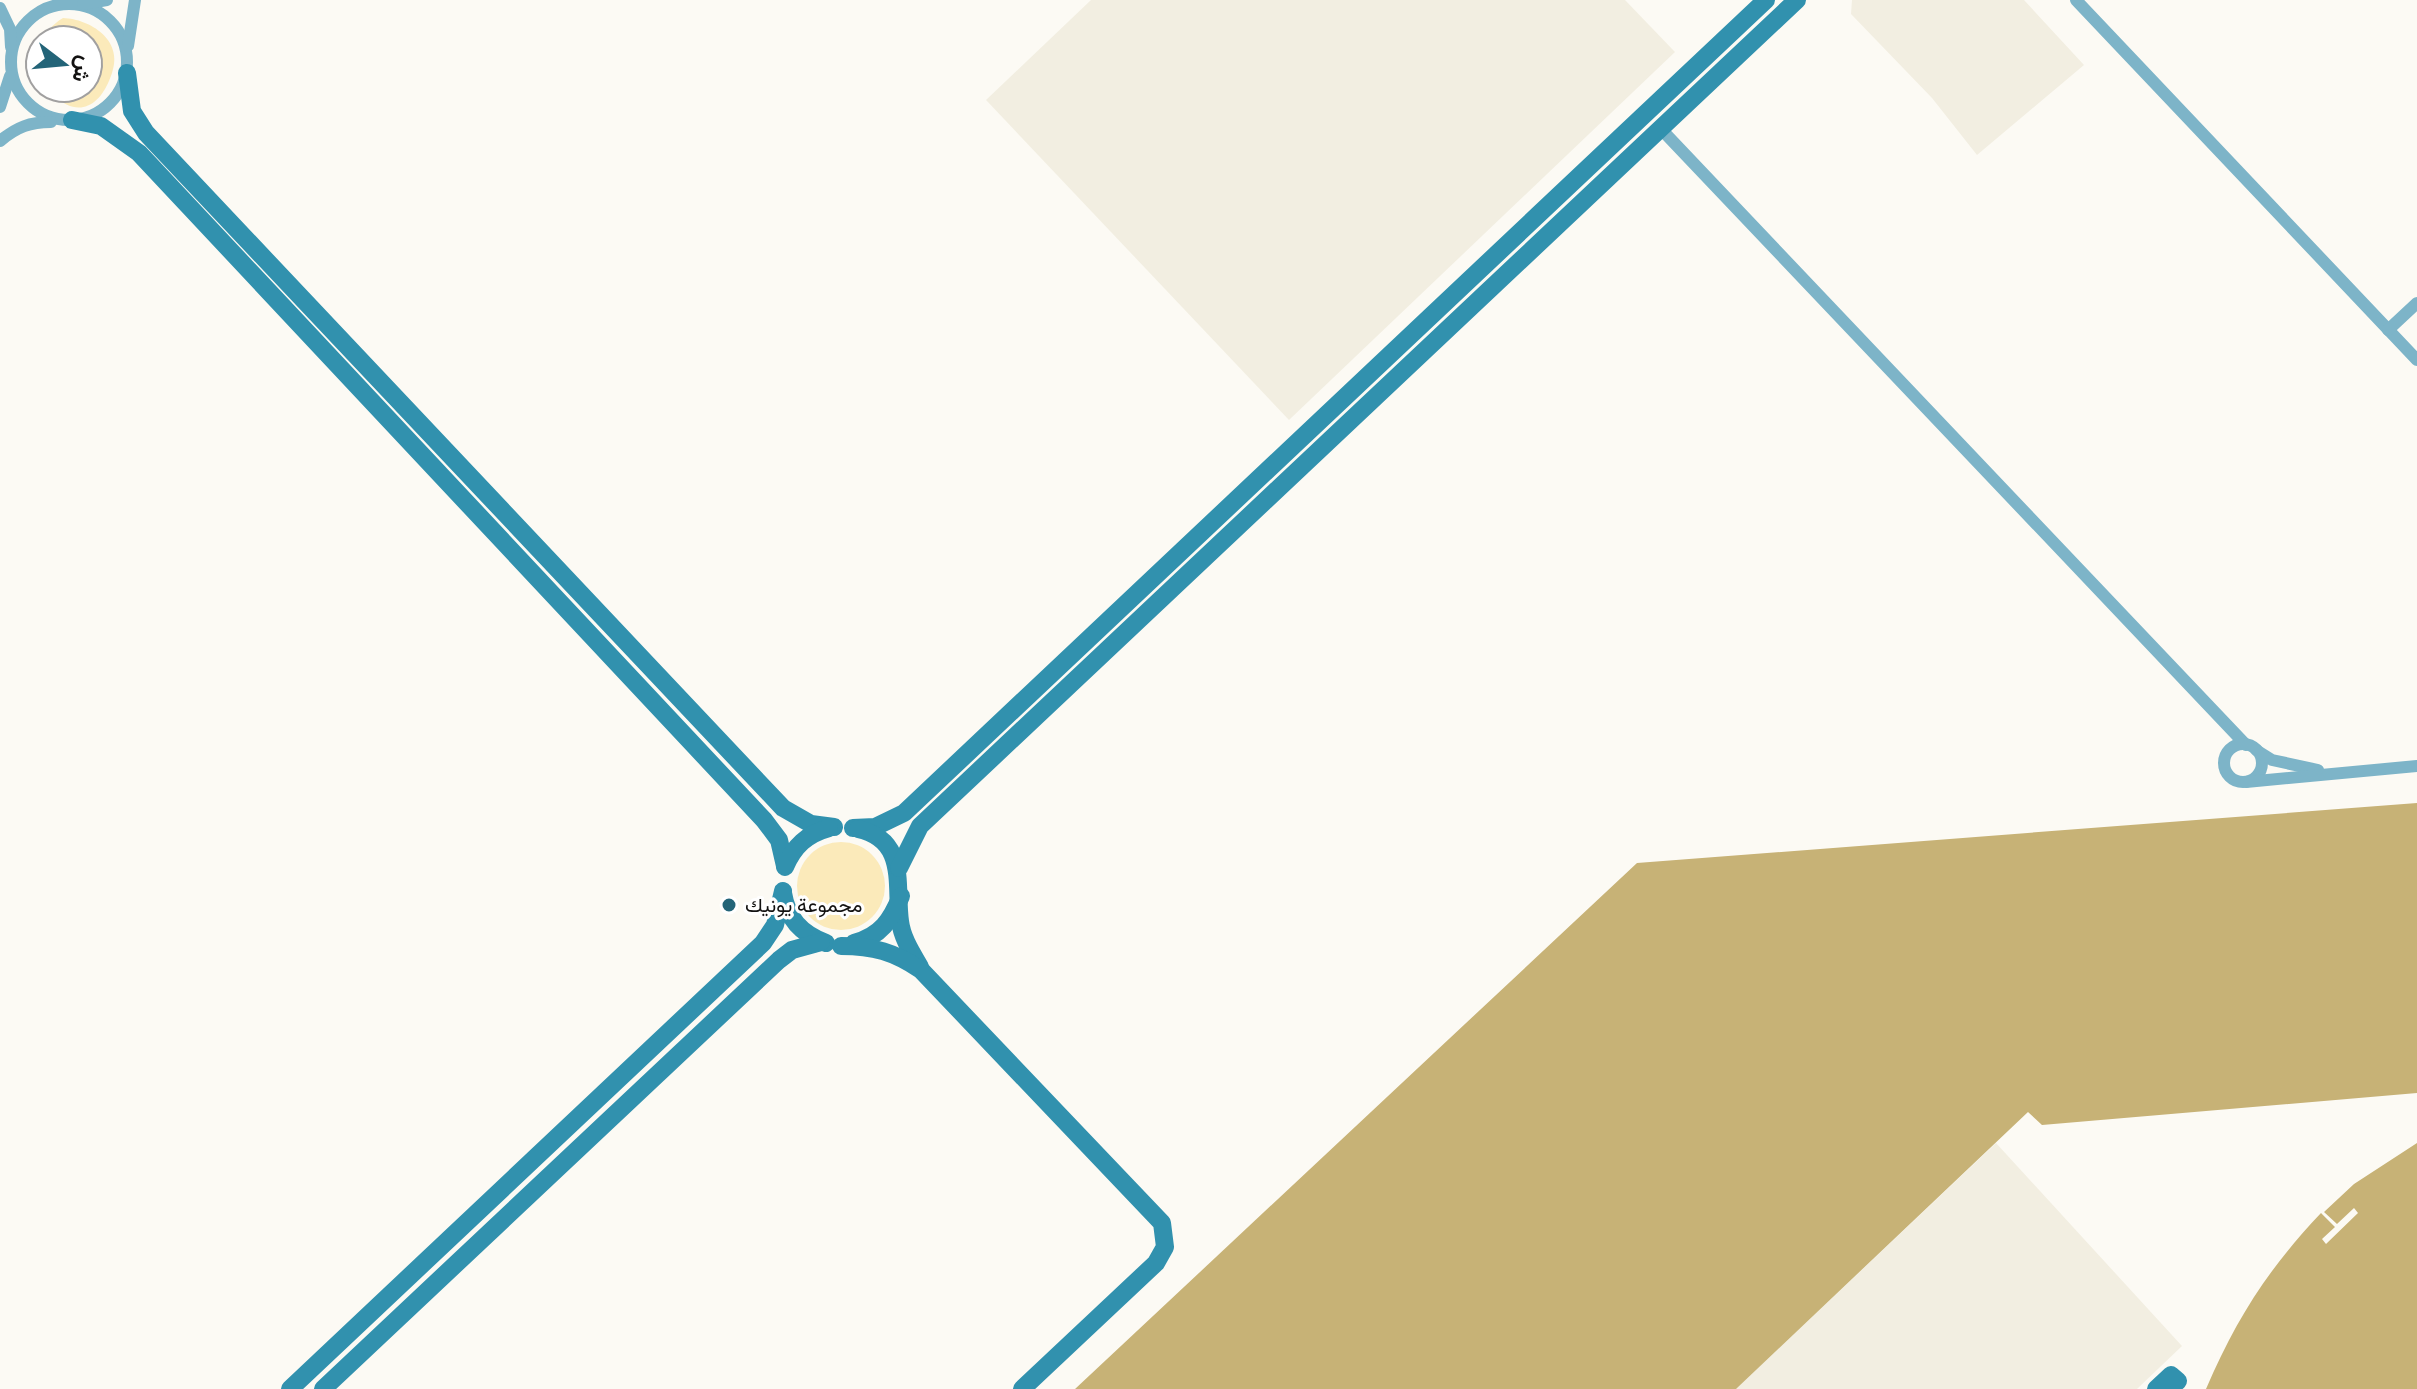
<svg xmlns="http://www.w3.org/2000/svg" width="2417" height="1389" font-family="'IBM Plex Serif',Vazirmatn,serif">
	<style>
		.built { fill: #f2eee1 }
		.green { fill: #fbeaba; fill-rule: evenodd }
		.water { fill: #c7b276 }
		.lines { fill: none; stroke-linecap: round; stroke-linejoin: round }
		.street { stroke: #7db4c8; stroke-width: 12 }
		.secondary { stroke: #3191ae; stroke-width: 18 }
		.poi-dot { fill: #236478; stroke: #fff; stroke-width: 3 }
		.labels { text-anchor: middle; stroke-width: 6; stroke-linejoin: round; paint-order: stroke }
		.poi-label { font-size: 20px; fill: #131211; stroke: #fff; text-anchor: start }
	</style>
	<rect width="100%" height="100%" fill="#fcfaf4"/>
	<g class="built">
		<path d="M1091,0h534l50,52 -386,368 -303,-320z"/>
		<path d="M1852,0h172l60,65 -107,90 -45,-57 -81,-84z"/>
		<path d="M1996,1143l186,203 -45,43h-401z"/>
	</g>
	<g class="green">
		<path d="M63,18c27,1 61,22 49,55 -30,89 -112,-18 -49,-55zM88,40v48h-48v-48z"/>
		<circle cx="841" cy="886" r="44"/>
	</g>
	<g class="water">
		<path d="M2417,803v290l-375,32 -14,-13 -292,277h-661l562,-526z"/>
		<path d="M2417,1143v246h-211c30,-70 62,-120 115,-176l14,14 -13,12 4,5 32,-31 -4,-5 -17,16 -13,-12 30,-28z"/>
	</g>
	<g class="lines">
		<g class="street">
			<path d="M2076,0l341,360"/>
			<circle cx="69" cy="62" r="58"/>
			<path d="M83,4l24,-4"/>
			<path d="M0,8l10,21 1,18"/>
			<path d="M128,46l7,-46"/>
			<path d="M0,107l10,-31"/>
			<path d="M1661,129l585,616"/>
			<path d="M0,141c17,-14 30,-19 51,-19"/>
			<path d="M2388,330l29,-27"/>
			<circle cx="2243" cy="763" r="19"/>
			<path d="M2256,750l16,10 46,10"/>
			<path d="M2246,782l171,-16"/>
		</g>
		<g class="secondary">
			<path d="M127,73l5,38 14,22 637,675 28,16 23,3"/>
			<path d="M72,120l29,6 38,27 625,667 15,20 6,26"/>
			<path d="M853,828l22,-1 29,-14 862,-813"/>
			<path d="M858,829c50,11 37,57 42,92 2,17 12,32 20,46"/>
			<path d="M785,867c9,-21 22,-33 44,-39"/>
			<path d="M899,868l21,-42 877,-826"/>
			<path d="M783,893c4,25 18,41 43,50"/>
			<path d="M854,943c27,-7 37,-23 47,-47"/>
			<path d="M841,946c33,0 53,6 80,24l241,253 3,24 -9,16 -134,126"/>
			<path d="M290,1389l473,-446 12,-18 8,-34"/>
			<path d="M323,1389l456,-429 13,-10 29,-8"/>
			<path d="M2156,1389l15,-14 7,6 -9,8"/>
		</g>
	</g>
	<circle class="poi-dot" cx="729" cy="905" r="8"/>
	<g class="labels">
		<g class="poi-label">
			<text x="745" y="912">مجموعة يونيك</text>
		</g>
	</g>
	<g transform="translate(64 64) rotate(106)"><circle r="38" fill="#ffffff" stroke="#a1a0a0" stroke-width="2"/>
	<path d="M0-6L14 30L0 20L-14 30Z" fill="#236478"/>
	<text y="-12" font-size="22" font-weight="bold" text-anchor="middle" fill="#131211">ش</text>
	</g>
</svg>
